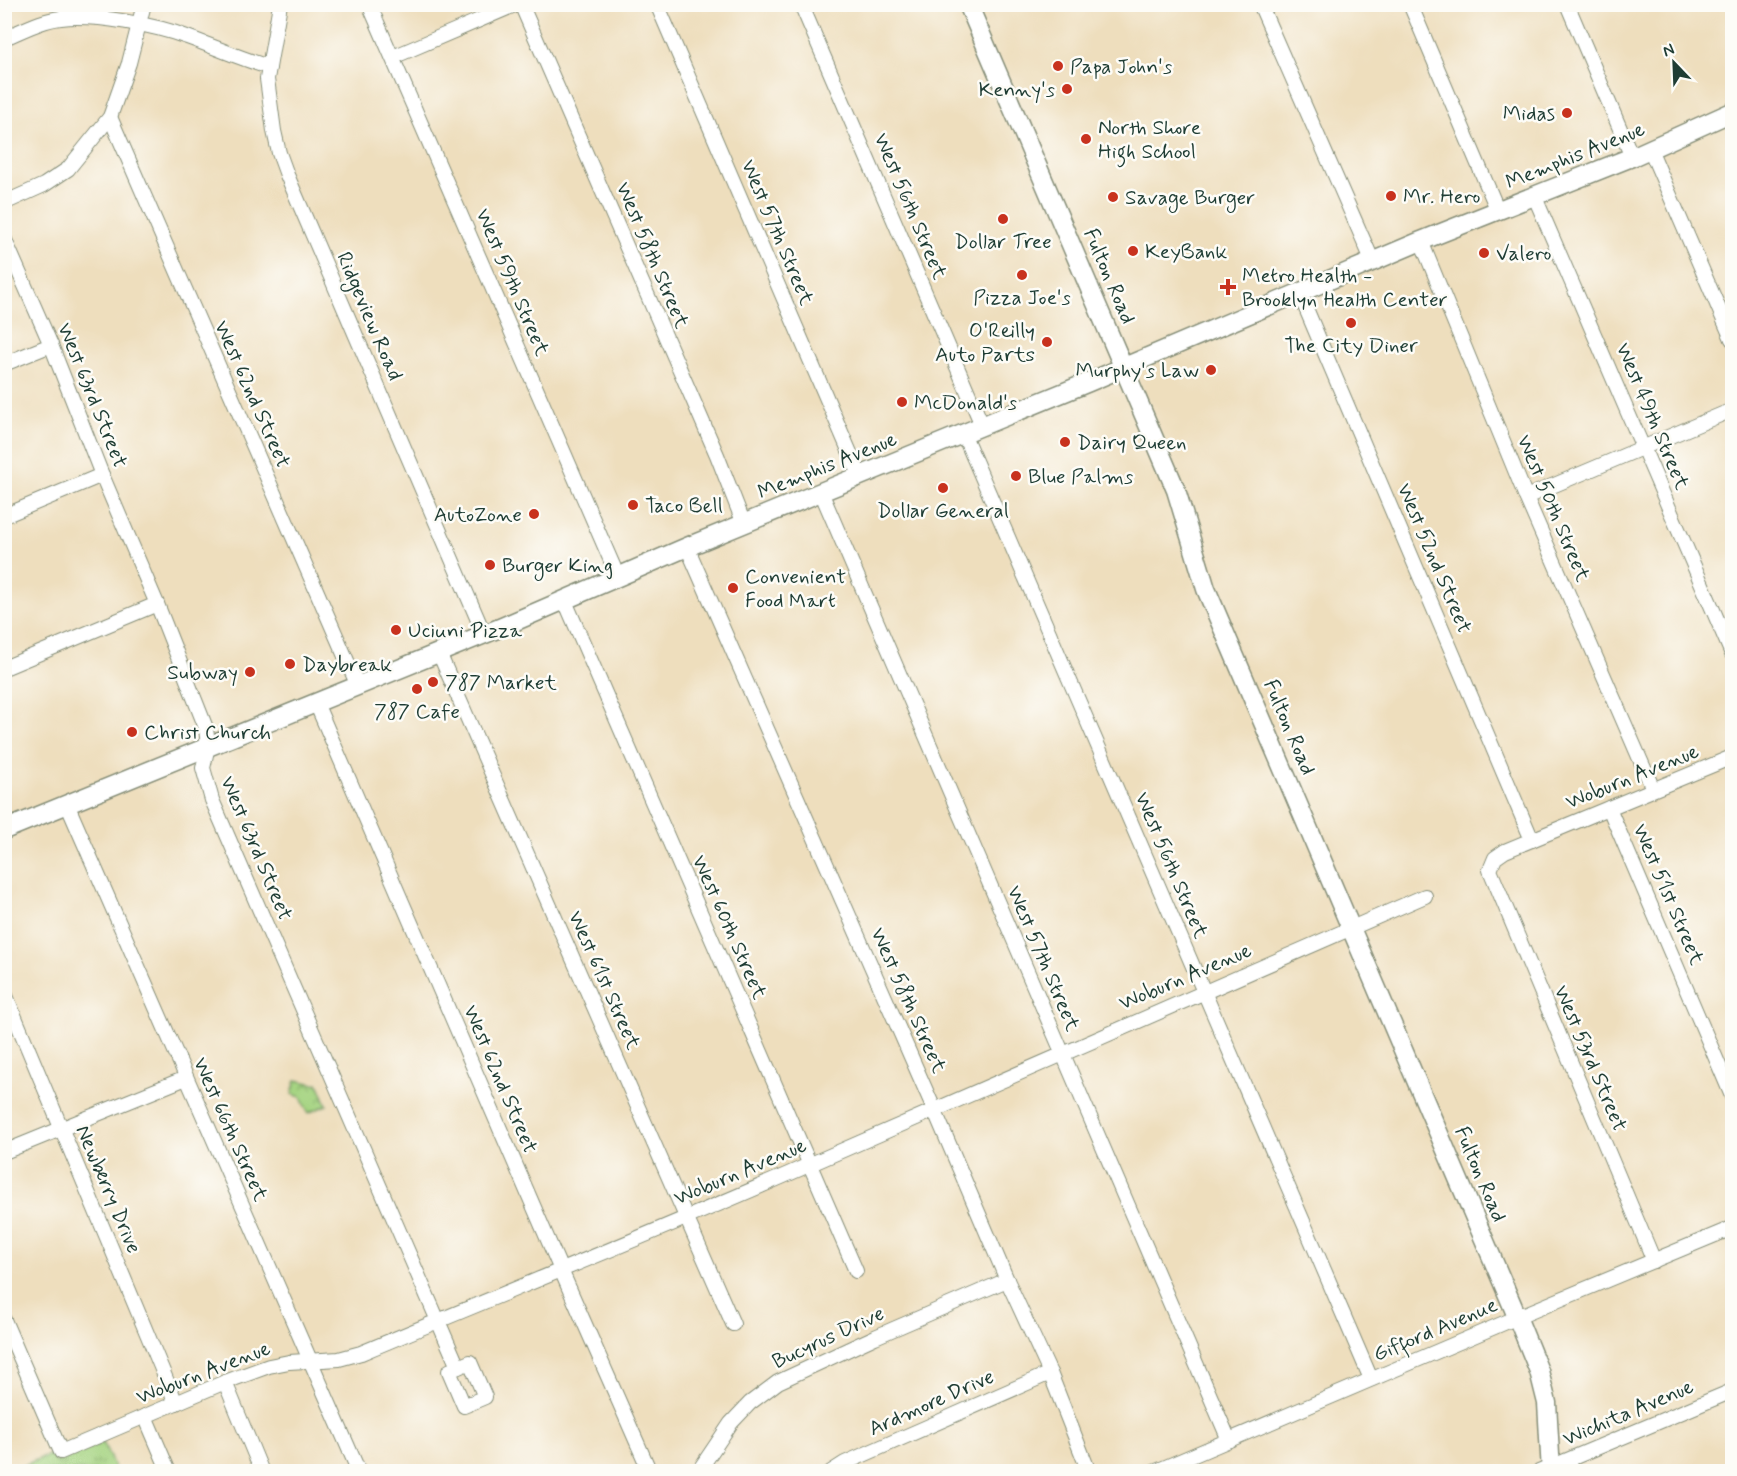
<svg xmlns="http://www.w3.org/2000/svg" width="1737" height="1476" font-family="Mynerve,sans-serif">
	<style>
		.grass { fill: url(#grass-tufts); stroke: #62885b; stroke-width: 1.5 }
		.park { fill: url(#park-crowns); stroke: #62885b; stroke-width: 1.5 }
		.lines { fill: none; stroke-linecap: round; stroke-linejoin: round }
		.minor-casing { stroke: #868e78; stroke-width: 16 }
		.major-casing { stroke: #868e78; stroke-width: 21 }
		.minor { stroke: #fff; stroke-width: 14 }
		.major { stroke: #fff; stroke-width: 18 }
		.poi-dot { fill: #c8321e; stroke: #fdfcf7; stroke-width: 2 }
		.labels { text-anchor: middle; stroke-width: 5; stroke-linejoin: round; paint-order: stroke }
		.poi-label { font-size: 21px; fill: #1f3d34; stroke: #fdfcf7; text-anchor: start }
		.street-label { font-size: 21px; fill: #1f3d34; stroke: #fdfcf7 }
	</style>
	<defs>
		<pattern id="grass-tufts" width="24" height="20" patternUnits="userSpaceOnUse" patternTransform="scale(1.5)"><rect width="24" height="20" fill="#a6d482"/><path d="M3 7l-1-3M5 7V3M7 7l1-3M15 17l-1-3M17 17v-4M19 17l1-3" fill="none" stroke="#87ad6b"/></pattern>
		<pattern id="park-crowns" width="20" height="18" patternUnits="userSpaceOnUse" patternTransform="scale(1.5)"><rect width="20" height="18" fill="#a6d482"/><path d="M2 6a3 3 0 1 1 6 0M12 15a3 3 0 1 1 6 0" fill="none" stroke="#87ad6b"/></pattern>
	</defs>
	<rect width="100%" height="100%" fill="#fdfcf7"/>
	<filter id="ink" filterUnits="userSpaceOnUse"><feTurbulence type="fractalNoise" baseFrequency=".0167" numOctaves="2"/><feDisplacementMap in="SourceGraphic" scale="12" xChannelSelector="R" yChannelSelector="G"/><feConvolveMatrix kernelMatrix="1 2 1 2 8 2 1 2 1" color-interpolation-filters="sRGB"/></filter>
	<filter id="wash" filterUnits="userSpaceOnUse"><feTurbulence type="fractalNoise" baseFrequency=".008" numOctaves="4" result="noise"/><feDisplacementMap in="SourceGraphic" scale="24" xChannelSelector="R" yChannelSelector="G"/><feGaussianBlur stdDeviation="1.35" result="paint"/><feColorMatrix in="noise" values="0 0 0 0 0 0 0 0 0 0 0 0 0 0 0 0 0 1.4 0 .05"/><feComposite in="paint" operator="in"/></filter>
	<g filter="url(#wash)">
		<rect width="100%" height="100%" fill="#eedebd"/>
		<path class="grass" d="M103,1442l13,29h-106l41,-17 4,8z"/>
		<path class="park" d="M296,1080l19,4 3,-1 9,22 -19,8 -7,-16 -9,-3z"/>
	</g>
	<g filter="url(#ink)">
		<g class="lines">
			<defs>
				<g id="minor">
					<path d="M280,4l-13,75 7,52 5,22 8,22 197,459"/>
					<path d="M369,4l249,573"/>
					<path d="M521,4l196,451 27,69"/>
					<path d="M657,4l203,472"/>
					<path d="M801,4l181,421"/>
					<path d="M1260,4l113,258"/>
					<path d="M1410,4l88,207"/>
					<path d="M1567,4l65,153"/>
					<path d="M4,38c18,-7 37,-18 57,-20 33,-4 95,7 126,19 28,10 54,22 82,30"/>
					<path d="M393,57l124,-53"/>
					<path d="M110,117l248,569"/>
					<path d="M1650,149l82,190"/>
					<path d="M1534,195l198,459"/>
					<path d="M4,203l40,-18 24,-16 42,-52 19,-54 15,-59"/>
					<path d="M4,238l47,107 51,130 55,129 49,124 2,18 -5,22 9,32 246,567"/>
					<path d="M1421,241l105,256 127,292"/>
					<path d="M1299,292l233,548"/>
					<path d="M4,364l47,-19"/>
					<path d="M963,433l408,946"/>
					<path d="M821,492l408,948"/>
					<path d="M1526,497l206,-87"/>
					<path d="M4,516l98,-41"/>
					<path d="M687,547l247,562 73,171 43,93 39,99"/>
					<path d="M565,601l291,670"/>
					<path d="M439,653l294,671"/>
					<path d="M4,668l153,-64"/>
					<path d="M316,703l245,567 89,202"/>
					<path d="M67,804l292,668"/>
					<path d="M1609,808l123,288"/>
					<path d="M4,991l172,412"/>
					<path d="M4,1152l182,-74"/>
					<path d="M1654,1261l-164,-391 5,-12 10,-7 227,-94"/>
					<path d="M4,1320l57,132 164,-70 44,-16 20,-4 50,-3 22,-6c150,-63 301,-123 450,-189 204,-90 408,-180 614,-268"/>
					<path d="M470,1362l15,35 -21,9 -15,-35z"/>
					<path d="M225,1382l37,90"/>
					<path d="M145,1416l24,56"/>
					<path d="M698,1472l33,-49 19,-20 28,-21 97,-45 132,-57"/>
					<path d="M831,1472l14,-9 205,-90"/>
					<path d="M1154,1472l364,-155 214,-89"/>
					<path d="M1539,1472l193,-81"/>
				</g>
				<g id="major">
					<path d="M968,4l208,486 30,99 307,718 26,64 8,32 4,69"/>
					<path d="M4,830l498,-203 185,-80 402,-165 332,-141 211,-84 100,-45"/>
				</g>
			</defs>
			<use href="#minor" class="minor-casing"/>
			<use href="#major" class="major-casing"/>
			<use href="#minor" class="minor"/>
			<use href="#major" class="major"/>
		</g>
	</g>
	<g class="poi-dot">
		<circle cx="1058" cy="66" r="6"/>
		<circle cx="1067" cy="89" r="6"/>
		<circle cx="1567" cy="113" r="6"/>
		<circle cx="1086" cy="139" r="6"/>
		<circle cx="1391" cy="196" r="6"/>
		<circle cx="1113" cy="197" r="6"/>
		<circle cx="1003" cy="219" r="6"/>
		<circle cx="1133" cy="251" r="6"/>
		<circle cx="1484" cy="253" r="6"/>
		<circle cx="1022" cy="275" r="6"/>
		<path d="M1225 278h6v6h6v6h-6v6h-6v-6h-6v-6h6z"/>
		<circle cx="1351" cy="323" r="6"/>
		<circle cx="1047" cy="342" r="6"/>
		<circle cx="1211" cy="370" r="6"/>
		<circle cx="902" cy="402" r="6"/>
		<circle cx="1065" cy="442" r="6"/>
		<circle cx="1016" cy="476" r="6"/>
		<circle cx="943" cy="488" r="6"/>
		<circle cx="633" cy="505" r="6"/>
		<circle cx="534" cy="514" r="6"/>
		<circle cx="490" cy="565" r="6"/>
		<circle cx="733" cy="588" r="6"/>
		<circle cx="396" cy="630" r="6"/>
		<circle cx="290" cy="664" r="6"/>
		<circle cx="250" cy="672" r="6"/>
		<circle cx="433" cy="682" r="6"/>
		<circle cx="417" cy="689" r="6"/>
		<circle cx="132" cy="732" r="6"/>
	</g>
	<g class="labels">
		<g class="poi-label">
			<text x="1070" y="73">Papa John's</text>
			<text x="1055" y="96" text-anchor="end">Kenny's</text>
			<text x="1555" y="120" text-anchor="end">Midas</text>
			<text x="1098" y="134">North Shore<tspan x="1098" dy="24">High School</tspan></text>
			<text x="1403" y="203">Mr. Hero</text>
			<text x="1125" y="204">Savage Burger</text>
			<text x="1003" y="248" text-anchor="middle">Dollar Tree</text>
			<text x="1145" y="258">KeyBank</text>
			<text x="1496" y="260">Valero</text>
			<text x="1242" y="282">Metro Health -<tspan x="1242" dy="24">Brooklyn Health Center</tspan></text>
			<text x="1022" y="304" text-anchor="middle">Pizza Joe's</text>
			<text x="1035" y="337" text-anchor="end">O'Reilly<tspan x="1035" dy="24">Auto Parts</tspan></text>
			<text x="1351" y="352" text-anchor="middle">The City Diner</text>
			<text x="1199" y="377" text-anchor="end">Murphy's Law</text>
			<text x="914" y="409">McDonald's</text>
			<text x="1077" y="449">Dairy Queen</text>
			<text x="1028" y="483">Blue Palms</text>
			<text x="645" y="512">Taco Bell</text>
			<text x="943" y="517" text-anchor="middle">Dollar General</text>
			<text x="522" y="521" text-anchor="end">AutoZone</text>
			<text x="502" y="572">Burger King</text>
			<text x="745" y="583">Convenient<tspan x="745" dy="24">Food Mart</tspan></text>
			<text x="408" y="637">Uciuni Pizza</text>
			<text x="302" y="671">Daybreak</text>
			<text x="238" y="679" text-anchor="end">Subway</text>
			<text x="445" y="689">787 Market</text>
			<text x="417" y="718" text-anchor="middle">787 Cafe</text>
			<text x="144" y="739">Christ Church</text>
		</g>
		<g class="street-label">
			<text transform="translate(1575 155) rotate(-22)" y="7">Memphis Avenue</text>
			<text transform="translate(911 206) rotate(67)" y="7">West 56th Street</text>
			<text transform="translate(778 232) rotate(67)" y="7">West 57th Street</text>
			<text transform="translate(653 255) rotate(67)" y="7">West 58th Street</text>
			<text transform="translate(1110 276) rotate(67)" y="7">Fulton Road</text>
			<text transform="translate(513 282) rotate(67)" y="7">West 59th Street</text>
			<text transform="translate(370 316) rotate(67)" y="7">Ridgeview Road</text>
			<text transform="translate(253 394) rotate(66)" y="7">West 62nd Street</text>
			<text transform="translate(93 395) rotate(68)" y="7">West 63rd Street</text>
			<text transform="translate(1653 416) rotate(67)" y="7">West 49th Street</text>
			<text transform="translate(827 465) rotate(-22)" y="7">Memphis Avenue</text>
			<text transform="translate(1554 508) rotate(67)" y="7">West 50th Street</text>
			<text transform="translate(1435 558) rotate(67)" y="7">West 52nd Street</text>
			<text transform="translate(1290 727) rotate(67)" y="7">Fulton Road</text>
			<text transform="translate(1632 776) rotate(-22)" y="7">Woburn Avenue</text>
			<text transform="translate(257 848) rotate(67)" y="7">West 63rd Street</text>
			<text transform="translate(1172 865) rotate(67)" y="7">West 56th Street</text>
			<text transform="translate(1669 894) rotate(67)" y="7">West 51st Street</text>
			<text transform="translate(730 927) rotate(66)" y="7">West 60th Street</text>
			<text transform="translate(1044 958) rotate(67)" y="7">West 57th Street</text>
			<text transform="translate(1185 976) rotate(-23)" y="7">Woburn Avenue</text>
			<text transform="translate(605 980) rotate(66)" y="7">West 61st Street</text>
			<text transform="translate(909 1000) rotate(66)" y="7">West 58th Street</text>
			<text transform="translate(1591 1058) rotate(67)" y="7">West 53rd Street</text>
			<text transform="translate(501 1079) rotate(67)" y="7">West 62nd Street</text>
			<text transform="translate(231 1129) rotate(66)" y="7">West 66th Street</text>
			<text transform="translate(740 1171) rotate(-23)" y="7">Woburn Avenue</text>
			<text transform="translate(1481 1174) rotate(67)" y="7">Fulton Road</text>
			<text transform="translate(109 1189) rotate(67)" y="7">Newberry Drive</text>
			<text transform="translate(1435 1329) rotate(-23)" y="7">Gifford Avenue</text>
			<text transform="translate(828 1337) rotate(-25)" y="7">Bucyrus Drive</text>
			<text transform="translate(203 1372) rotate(-21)" y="7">Woburn Avenue</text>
			<text transform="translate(931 1402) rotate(-24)" y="7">Ardmore Drive</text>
			<text transform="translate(1628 1412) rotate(-23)" y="7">Wichita Avenue</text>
		</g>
	</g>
	<rect width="1737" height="1476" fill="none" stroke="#fdfcf7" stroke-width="24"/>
	<g transform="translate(1674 63) rotate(337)" stroke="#fdfcf7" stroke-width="4.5" paint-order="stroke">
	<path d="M0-4.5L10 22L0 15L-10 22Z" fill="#1f3d34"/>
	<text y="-9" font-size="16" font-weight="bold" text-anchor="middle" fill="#1f3d34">N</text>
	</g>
</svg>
